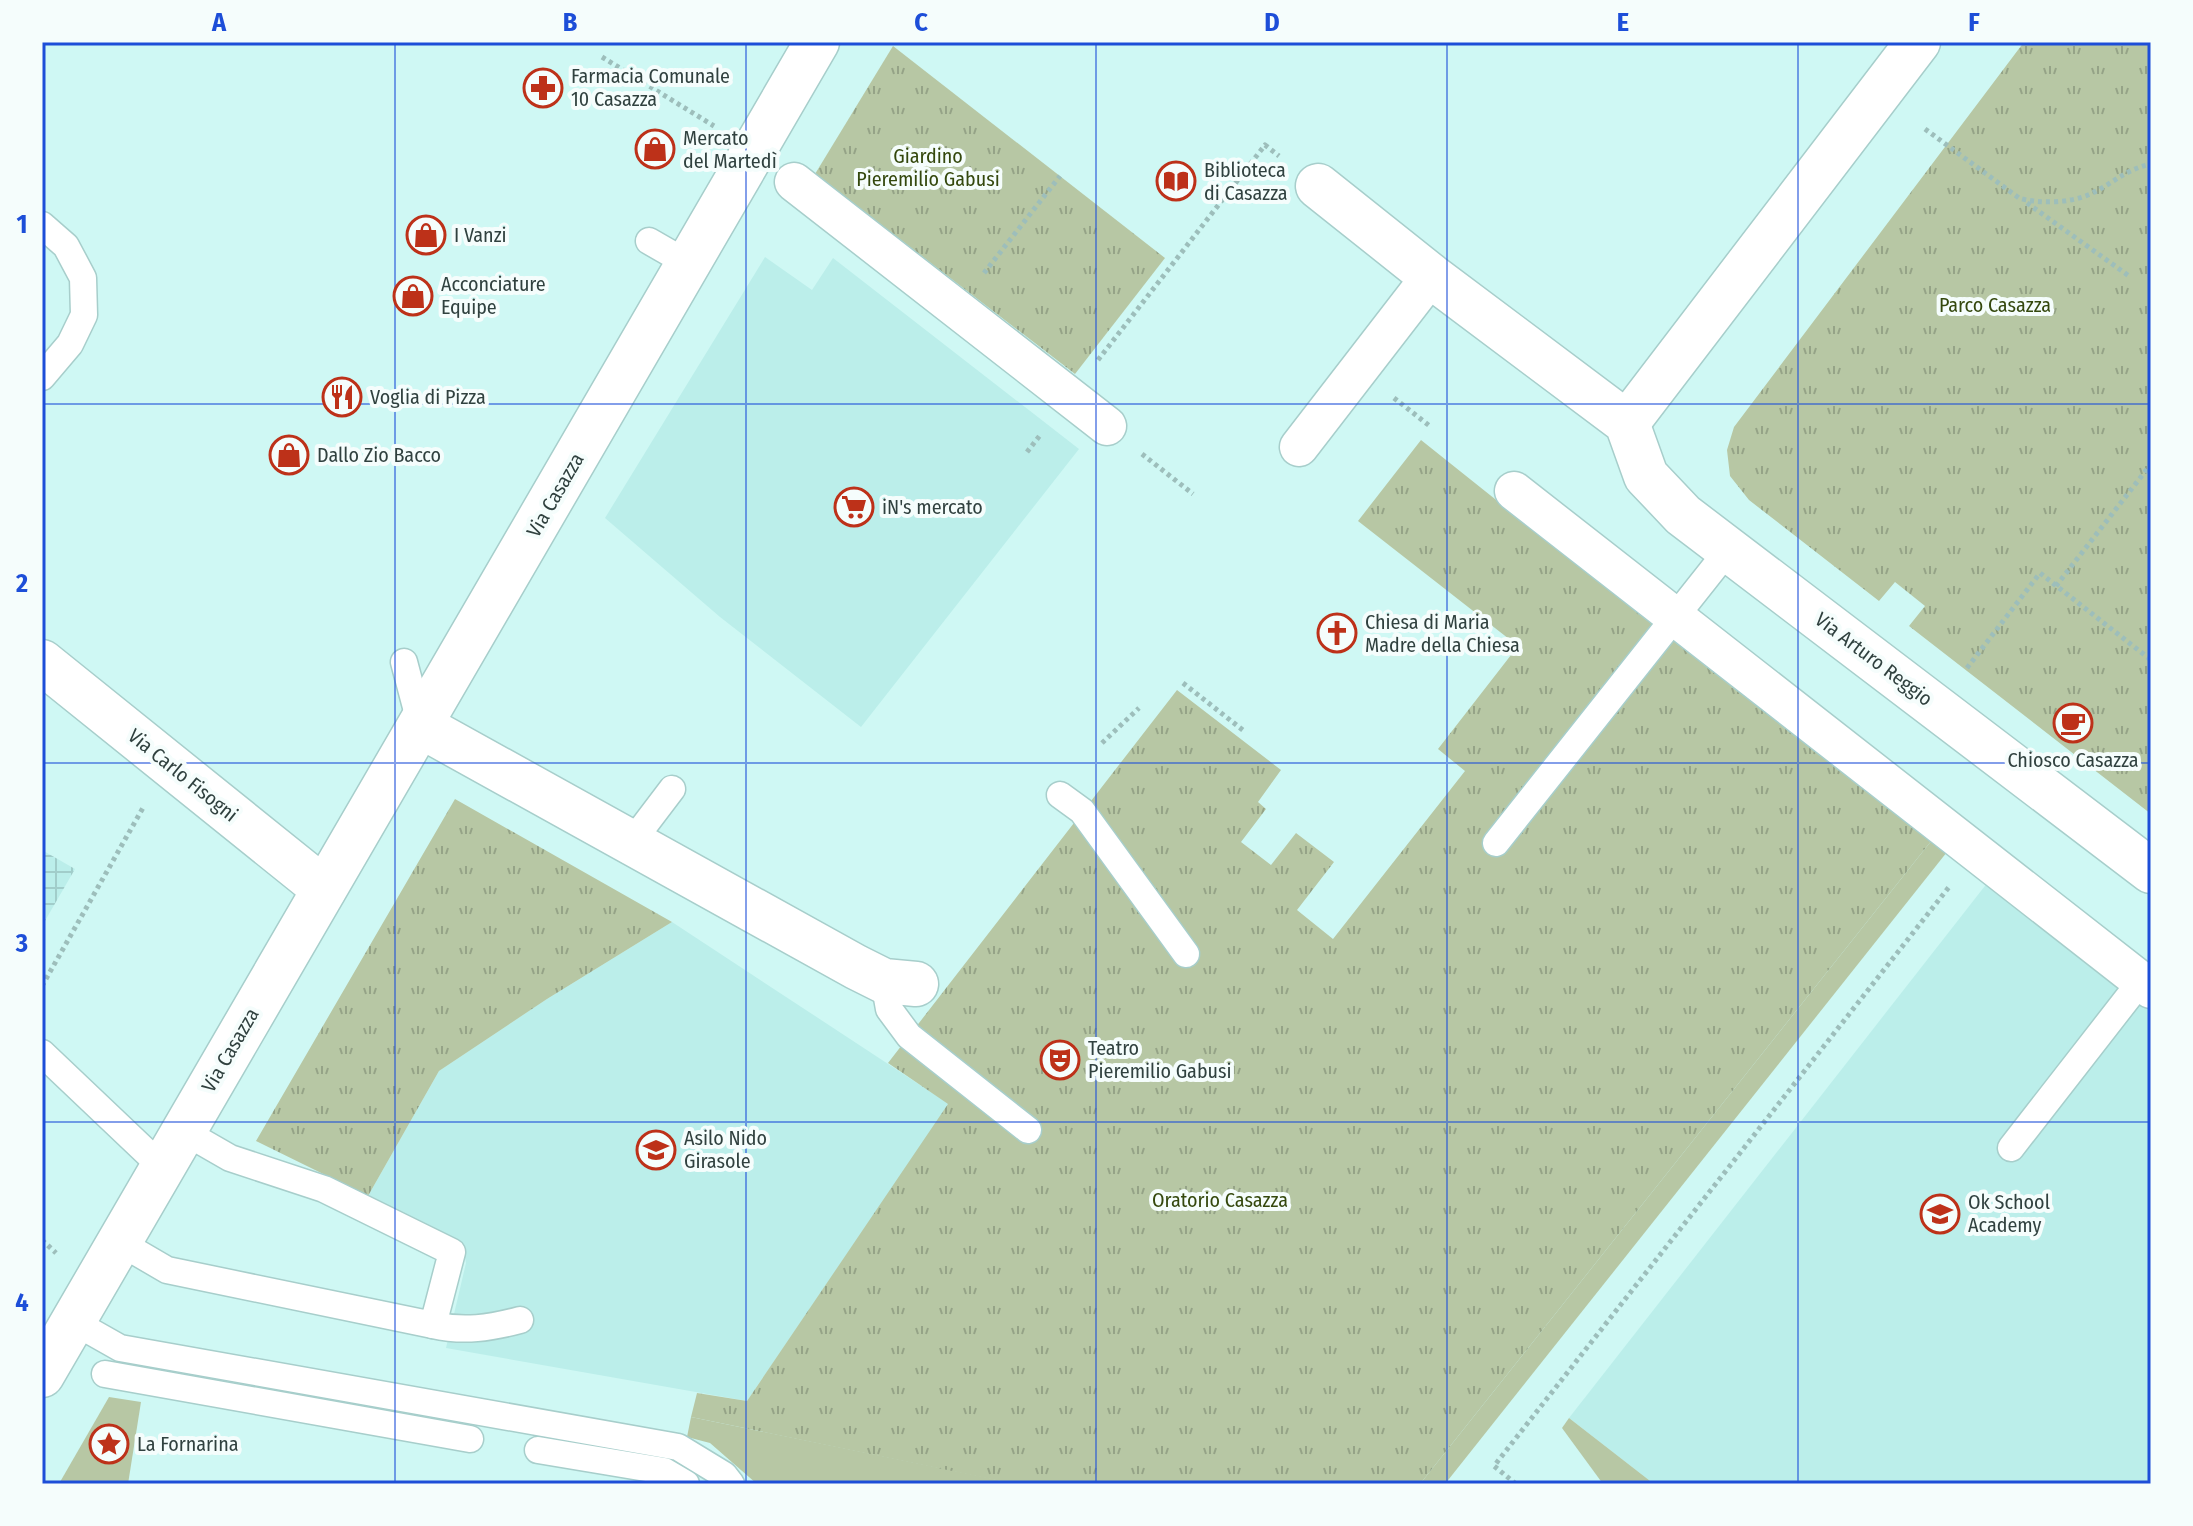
<svg xmlns="http://www.w3.org/2000/svg" width="2193" height="1526" font-family="'Fira Sans Condensed',sans-serif">
	<style>
		.built { fill: #bbeeea }
		.industrial { fill: url(#industrial-grid) }
		.green { fill: #b7c7a4 }
		.park { fill: url(#park-tufts) }
		.lines { fill: none; stroke-linecap: round; stroke-linejoin: round }
		.service-casing { stroke: #a7cecb; stroke-width: 29 }
		.pedestrian-casing { stroke: #a7cecb; stroke-width: 41 }
		.minor-casing { stroke: #a7cecb; stroke-width: 47 }
		.path { stroke: #9dbebb; stroke-width: 5; stroke-dasharray: 4 4; stroke-linecap: butt }
		.service { stroke: #fff; stroke-width: 26 }
		.pedestrian { stroke: #fff; stroke-width: 38 }
		.minor { stroke: #fff; stroke-width: 44 }
		.grid { fill: none; stroke: #1d4ed8; stroke-width: 2; stroke-opacity: 0.55 }
		.labels { text-anchor: middle; stroke-width: 8; stroke-linejoin: round; paint-order: stroke }
		.poi-label { font-size: 20px; fill: #30413f; stroke: #f5fdfc; text-anchor: start }
		.park-label { font-size: 20px; fill: #34480d; stroke: #f5fdfc }
		.street-label { font-size: 20px; fill: #30413f; stroke: #f5fdfc }
		.neatline { fill: none; stroke: #1d4ed8; stroke-width: 3 }
		.grid-label { font-size: 26px; text-anchor: middle; font-weight: bold; fill: #1d4ed8 }
	</style>
	<defs>
		<pattern id="industrial-grid" width="8" height="8" patternUnits="userSpaceOnUse" patternTransform="scale(2)"><rect width="8" height="8" fill="#bbeeea"/><path d="M0 4h8M4 0v8" fill="none" stroke="#a1cdca"/></pattern>
		<pattern id="park-tufts" width="24" height="20" patternUnits="userSpaceOnUse" patternTransform="scale(2)"><rect width="24" height="20" fill="#b7c7a4"/><path d="M3 7l-1-3M5 7V3M7 7l1-3M15 17l-1-3M17 17v-4M19 17l1-3" fill="none" stroke="#95a387"/></pattern>
	</defs>
	<rect width="100%" height="100%" fill="#cff8f4"/>
	<g class="built">
		<path d="M765,257l47,33 21,-32 246,191 -218,278 -141,-110 -115,-99z"/>
		<path d="M1988,882l163,127v475h-497l-85,-66z"/>
		<path d="M672,922l277,182 -202,297 -301,-53 20,-85 -3,-19 -95,-48 71,-125 108,-72z"/>
	</g>
	<path class="industrial" d="M42,850l33,19 -33,57z"/>
	<g class="green">
		<path d="M1932,840l15,12 -502,632h-25z"/>
		<path d="M109,1397l32,5 -13,82 -68,-2z"/>
		<path d="M691,1417l298,61 26,6h-258l-47,-41 -23,-6z"/>
		<path d="M1569,1418l85,66h-51l-41,-56z"/>
	</g>
	<g class="park">
		<path d="M2024,42h127v772l-242,-188 16,-20 -30,-24 -16,19 -130,-101 -19,-24 -3,-26 7,-23z"/>
		<path d="M893,46l272,212 -90,116 -260,-200z"/>
		<path d="M1421,440l242,193 269,207 -512,644h-405l-324,-67 6,-24 50,8 201,-297 -60,-41 289,-373 104,80 -23,32 8,7 -25,33 30,23 25,-32 38,29 -37,48 36,29 132,-168 -27,-22 80,-103 -160,-125z"/>
		<path d="M455,799l217,123 -125,77 -108,72 -71,125 -112,-55z"/>
	</g>
	<g class="lines">
		<defs>
			<g id="service">
				<path d="M42,225l24,21 17,32 1,37 -14,29 -28,33"/>
				<path d="M649,241l40,23"/>
				<path d="M404,662l17,64"/>
				<path d="M1060,795l22,16 104,143"/>
				<path d="M631,843l41,-54"/>
				<path d="M1496,843l233,-294"/>
				<path d="M884,981l5,28 20,27 119,94"/>
				<path d="M42,1053l120,114"/>
				<path d="M2011,1148l130,-167"/>
				<path d="M119,1242l48,28 266,55 19,-73 -128,-63 -94,-31 -47,-27"/>
				<path d="M74,1322l46,26 558,99 46,28 7,9"/>
				<path d="M433,1325c31,7 57,3 87,-5"/>
				<path d="M105,1374l365,65"/>
				<path d="M538,1450l126,21 22,13"/>
			</g>
			<g id="pedestrian">
				<path d="M794,182l313,244"/>
				<path d="M1299,447l132,-171"/>
				<path d="M1514,491l637,498"/>
			</g>
			<g id="minor">
				<path d="M1318,186l113,90 196,147 19,53 37,39 468,356"/>
				<path d="M1627,423l291,-381"/>
				<path d="M42,662l282,227"/>
				<path d="M421,726l435,241 28,14 32,3"/>
				<path d="M42,1375l775,-1333"/>
			</g>
		</defs>
		<use href="#service" class="service-casing"/>
		<use href="#pedestrian" class="pedestrian-casing"/>
		<use href="#minor" class="minor-casing"/>
		<g class="path">
			<path d="M602,57l112,69"/>
			<path d="M1925,129l94,69c18,6 51,5 69,-3 24,-10 35,-25 63,-31"/>
			<path d="M2027,203l102,73"/>
			<path d="M984,273l76,-97"/>
			<path d="M1098,360l167,-215 14,11"/>
			<path d="M1394,398l37,29"/>
			<path d="M1027,452l14,-18"/>
			<path d="M1142,454l51,40"/>
			<path d="M2056,586l95,-122"/>
			<path d="M1967,668l73,-95 111,87"/>
			<path d="M1183,683l61,48"/>
			<path d="M1102,743l37,-35"/>
			<path d="M42,986l102,-180"/>
			<path d="M42,1240l14,13"/>
			<path d="M1516,1484l-22,-18 455,-579"/>
		</g>
		<use href="#service" class="service"/>
		<use href="#pedestrian" class="pedestrian"/>
		<use href="#minor" class="minor"/>
	</g>
	<path class="grid" d="M395,42v1442M746,42v1442M1096,42v1442M1447,42v1442M1798,42v1442M42,404h2109M42,763h2109M42,1122h2109"/>
	<defs>
		<symbol id="pharmacy-ring" viewBox="-11 -11 22 22"><circle r="9.5" fill="#f5fdfc" stroke="#bd3119" stroke-width="1.5"/><path d="M-2-6h4v4h4v4h-4v4h-4v-4h-4v-4h4Z" fill="#bd3119"/></symbol>
		<symbol id="shop-ring" viewBox="-11 -11 22 22"><circle r="9.5" fill="#f5fdfc" stroke="#bd3119" stroke-width="1.5"/><path d="M-5-2.5h2.3a2.7 3.5 0 0 1 5.4 0H5L5.5 6h-11ZM-1.5-2.5h3a1.5 2.3 0 0 0-3 0Z" fill="#bd3119"/></symbol>
		<symbol id="library-ring" viewBox="-11 -11 22 22"><circle r="9.5" fill="#f5fdfc" stroke="#bd3119" stroke-width="1.5"/><path d="M-6-4Q-3-5.5-.7-3.5V5Q-3 3-6 4ZM6-4Q3-5.5 .7-3.5V5Q3 3 6 4Z" fill="#bd3119"/></symbol>
		<symbol id="restaurant-ring" viewBox="-11 -11 22 22"><circle r="9.5" fill="#f5fdfc" stroke="#bd3119" stroke-width="1.5"/><path d="M-5-6h1v4h1v-4h1v4h1v-4h1v5L-1.5 .5V6h-2V.5L-5-1ZM5-6V6H3V1.5H1.5Q1.5-4 5-6Z" fill="#bd3119"/></symbol>
		<symbol id="supermarket-ring" viewBox="-11 -11 22 22"><circle r="9.5" fill="#f5fdfc" stroke="#bd3119" stroke-width="1.5"/><path d="M-6-5.5h2.5l.6 2H6L4.5 2H-2.5L-4.4-4H-6ZM-1.5 3.2a1.3 1.3 0 1 0 .1 0ZM3 3.2a1.3 1.3 0 1 0 .1 0Z" fill="#bd3119"/></symbol>
		<symbol id="church-ring" viewBox="-11 -11 22 22"><circle r="9.5" fill="#f5fdfc" stroke="#bd3119" stroke-width="1.5"/><path d="M-1.2-6h2.4v3.5h3.3v2.4h-3.3V6h-2.4V-.1h-3.3v-2.4h3.3Z" fill="#bd3119"/></symbol>
		<symbol id="cafe-ring" viewBox="-11 -11 22 22"><circle r="9.5" fill="#f5fdfc" stroke="#bd3119" stroke-width="1.5"/><path d="M-5.5-4.5H6V0H3Q3 3.5 0 3.5H-2.5Q-5.5 3.5-5.5 0ZM3-3.2v2h1.7v-2ZM-6 4.5H4V6H-6Z" fill="#bd3119"/></symbol>
		<symbol id="theatre-ring" viewBox="-11 -11 22 22"><circle r="9.5" fill="#f5fdfc" stroke="#bd3119" stroke-width="1.5"/><path d="M-5-5.5Q0-4 5-5.5V0Q5 5 0 6Q-5 5-5 0ZM-3.3-2.5H-1v1.5H-3.3ZM1-2.5H3.3v1.5H1ZM-2.8 1Q0 5.5 2.8 1Z" fill="#bd3119"/></symbol>
		<symbol id="school-ring" viewBox="-11 -11 22 22"><circle r="9.5" fill="#f5fdfc" stroke="#bd3119" stroke-width="1.5"/><path d="M0-5L7-2L0 1L-7-2ZM-4 1L0 2.5L4 1V4Q0 6-4 4Z" fill="#bd3119"/></symbol>
		<symbol id="sight-ring" viewBox="-11 -11 22 22"><circle r="9.5" fill="#f5fdfc" stroke="#bd3119" stroke-width="1.5"/><path d="M0-6L1.8-2.2L6-1.7L2.9 1.2L3.7 5.4L0 3.3L-3.7 5.4L-2.9 1.2L-6-1.7L-1.8-2.2Z" fill="#bd3119"/></symbol>
	</defs>
	<g fill-rule="evenodd">
		<use href="#pharmacy-ring" x="521" y="66" width="44" height="44"/>
		<use href="#shop-ring" x="633" y="127" width="44" height="44"/>
		<use href="#library-ring" x="1154" y="159" width="44" height="44"/>
		<use href="#shop-ring" x="404" y="213" width="44" height="44"/>
		<use href="#shop-ring" x="391" y="274" width="44" height="44"/>
		<use href="#restaurant-ring" x="320" y="375" width="44" height="44"/>
		<use href="#shop-ring" x="267" y="433" width="44" height="44"/>
		<use href="#supermarket-ring" x="832" y="485" width="44" height="44"/>
		<use href="#church-ring" x="1315" y="611" width="44" height="44"/>
		<use href="#cafe-ring" x="2051" y="701" width="44" height="44"/>
		<use href="#theatre-ring" x="1038" y="1038" width="44" height="44"/>
		<use href="#school-ring" x="634" y="1128" width="44" height="44"/>
		<use href="#school-ring" x="1918" y="1192" width="44" height="44"/>
		<use href="#sight-ring" x="87" y="1422" width="44" height="44"/>
	</g>
	<g class="labels">
		<g class="poi-label">
			<text x="571" y="83">Farmacia Comunale<tspan x="571" dy="23">10 Casazza</tspan></text>
			<text x="683" y="145">Mercato<tspan x="683" dy="23">del Martedì</tspan></text>
			<text x="1204" y="177">Biblioteca<tspan x="1204" dy="23">di Casazza</tspan></text>
			<text x="454" y="242">I Vanzi</text>
			<text x="441" y="291">Acconciature<tspan x="441" dy="23">Equipe</tspan></text>
			<text x="370" y="404">Voglia di Pizza</text>
			<text x="317" y="462">Dallo Zio Bacco</text>
			<text x="882" y="514">iN's mercato</text>
			<text x="1365" y="629">Chiesa di Maria<tspan x="1365" dy="23">Madre della Chiesa</tspan></text>
			<text x="2073" y="767" text-anchor="middle">Chiosco Casazza</text>
			<text x="1088" y="1055">Teatro<tspan x="1088" dy="23">Pieremilio Gabusi</tspan></text>
			<text x="684" y="1145">Asilo Nido<tspan x="684" dy="23">Girasole</tspan></text>
			<text x="1968" y="1209">Ok School<tspan x="1968" dy="23">Academy</tspan></text>
			<text x="137" y="1451">La Fornarina</text>
		</g>
		<g class="park-label">
			<text x="928" y="163">Giardino<tspan x="928" dy="23">Pieremilio Gabusi</tspan></text>
			<text x="1995" y="312">Parco Casazza</text>
			<text x="1220" y="1207">Oratorio Casazza</text>
		</g>
		<g class="street-label">
			<text transform="translate(555 495) rotate(-60)" y="7">Via Casazza</text>
			<text transform="translate(1874 659) rotate(37)" y="7">Via Arturo Reggio</text>
			<text transform="translate(183 775) rotate(39)" y="7">Via Carlo Fisogni</text>
			<text transform="translate(230 1050) rotate(-60)" y="7">Via Casazza</text>
		</g>
	</g>
	<rect width="2193" height="1526" fill="none" stroke="#f5fdfc" stroke-width="88"/>
	<rect x="44" y="44" width="2105" height="1438" class="neatline"/>
	<g class="grid-label">
		<text x="219" y="31">A</text>
		<text x="570" y="31">B</text>
		<text x="921" y="31">C</text>
		<text x="1272" y="31">D</text>
		<text x="1623" y="31">E</text>
		<text x="1974" y="31">F</text>
		<text x="22" y="233">1</text>
		<text x="22" y="592">2</text>
		<text x="22" y="952">3</text>
		<text x="22" y="1311">4</text>
	</g>
</svg>
